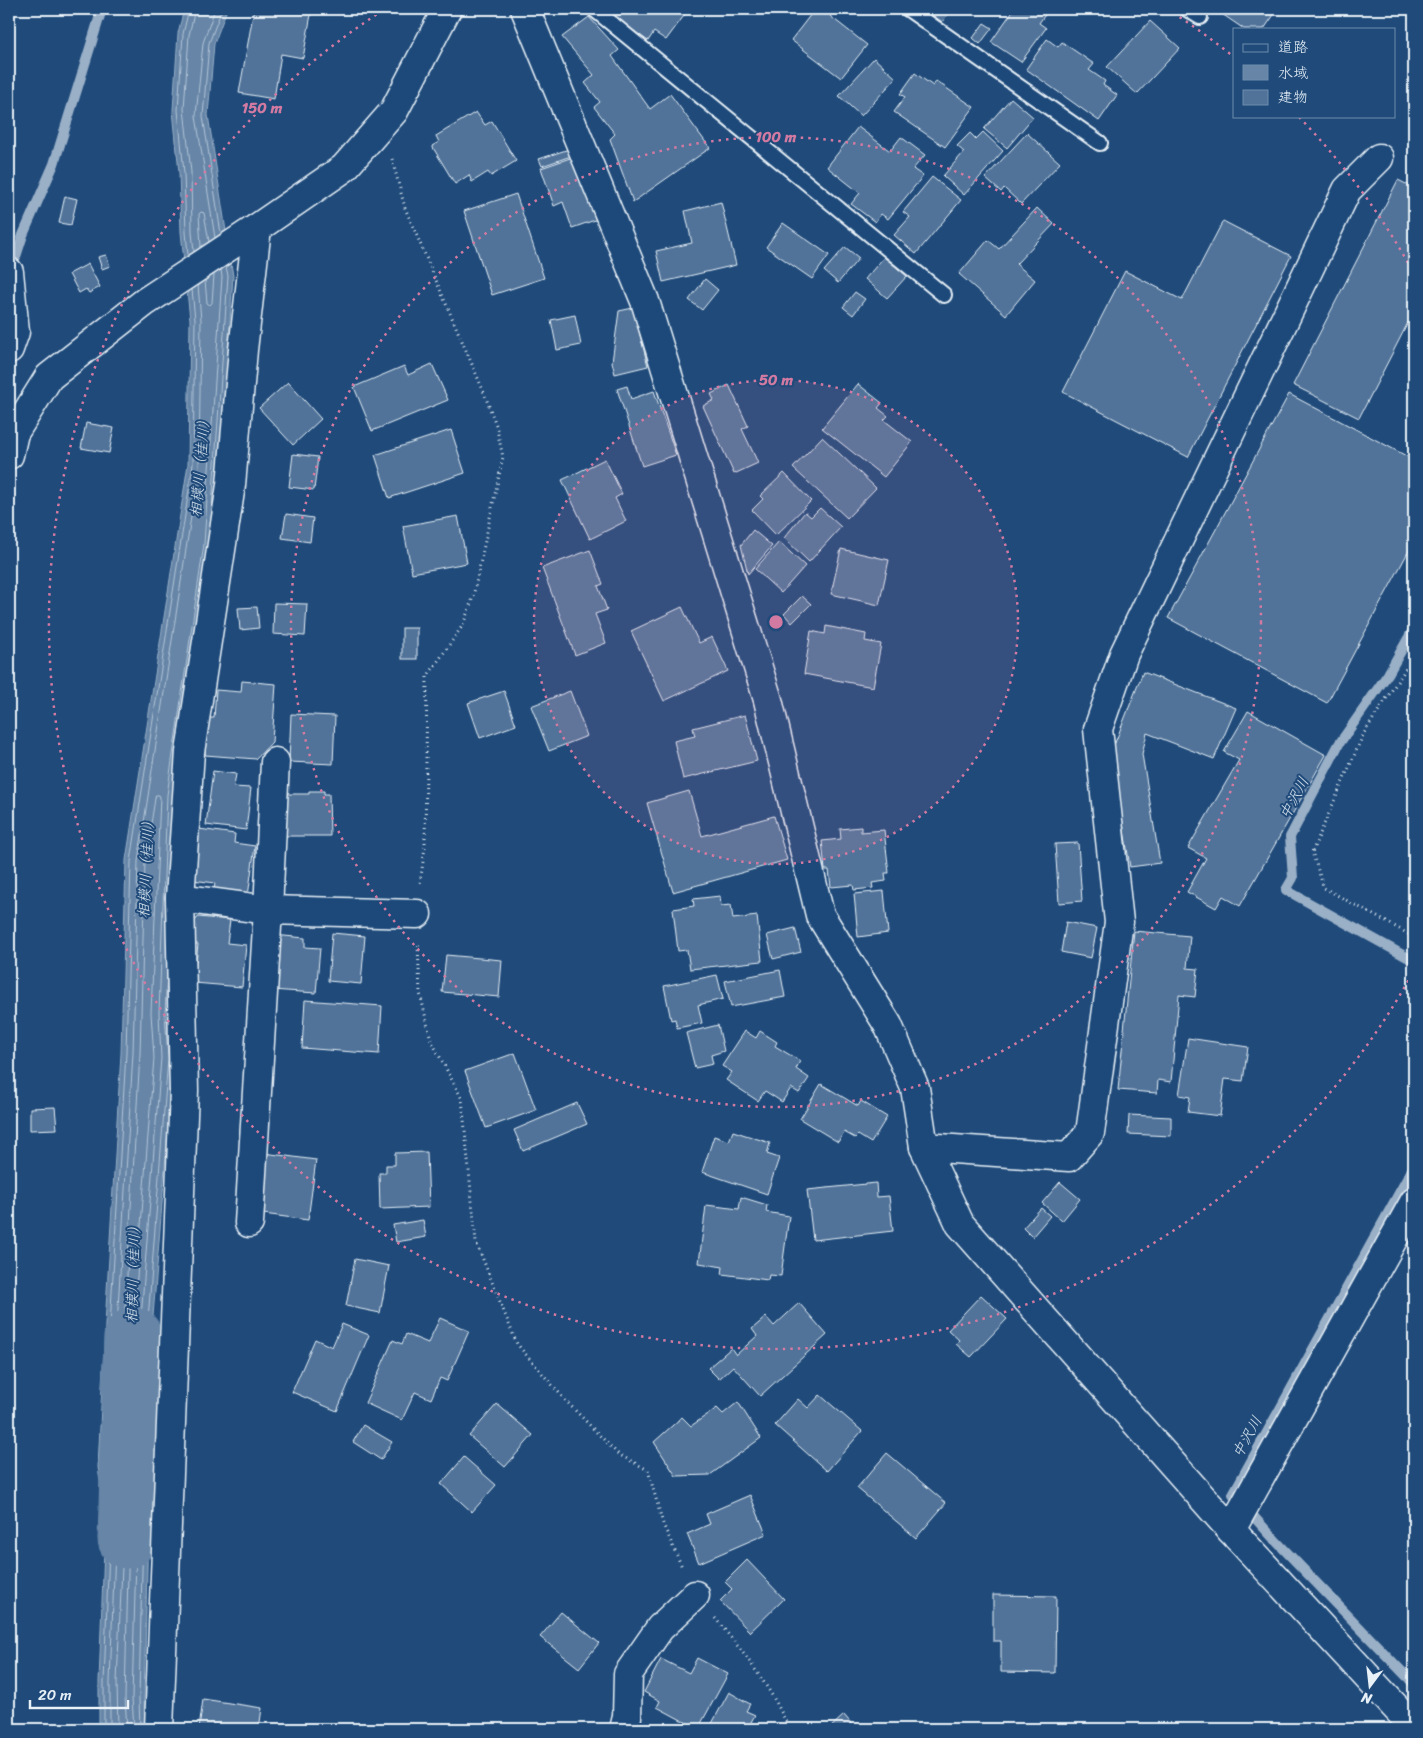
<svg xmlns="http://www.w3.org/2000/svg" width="1423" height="1738" font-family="Sriracha,'Klee One',sans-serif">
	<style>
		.water { fill: #6685a7; stroke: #9ab0c7 }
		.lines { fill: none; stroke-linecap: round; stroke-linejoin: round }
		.shore { stroke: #b4c6d8; stroke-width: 1 }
		.stream { stroke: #9ab0c7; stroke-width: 10 }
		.river { stroke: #6685a7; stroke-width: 59 }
		.building { fill: #517399; stroke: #e8f1f8 }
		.service-casing { stroke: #e8f1f8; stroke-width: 18 }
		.minor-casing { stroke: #e8f1f8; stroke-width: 31 }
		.tertiary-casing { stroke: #e8f1f8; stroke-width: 31 }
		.path { stroke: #e8f1f8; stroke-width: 3; stroke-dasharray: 1 4; stroke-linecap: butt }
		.service { stroke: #1f4a7a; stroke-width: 14 }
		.minor { stroke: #1f4a7a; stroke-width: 28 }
		.tertiary { stroke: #1f4a7a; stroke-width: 28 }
		.ring { fill: none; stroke: #d37aa2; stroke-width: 2.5; stroke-dasharray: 2.5 5 }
		.labels { text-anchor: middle; stroke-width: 4; stroke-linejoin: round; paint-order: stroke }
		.water-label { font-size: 15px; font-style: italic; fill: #d4e1ec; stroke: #1f4a7a }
		.centre { fill: #d37aa2; stroke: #1f4a7a; stroke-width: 2.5 }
		.ring-label { font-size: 15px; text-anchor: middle; font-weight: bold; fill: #d37aa2; stroke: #1f4a7a; stroke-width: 4; stroke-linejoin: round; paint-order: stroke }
	</style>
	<rect width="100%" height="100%" fill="#1f4a7a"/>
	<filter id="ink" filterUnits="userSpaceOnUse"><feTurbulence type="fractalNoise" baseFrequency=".02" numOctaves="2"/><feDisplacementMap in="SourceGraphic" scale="10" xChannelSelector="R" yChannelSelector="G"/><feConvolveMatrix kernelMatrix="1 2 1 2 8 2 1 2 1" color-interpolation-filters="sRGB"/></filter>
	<g filter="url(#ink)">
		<path class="water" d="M184,9h43l-13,35 -6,71 25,161 -18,269 -69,858 -18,16 -3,38 15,5 -1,8 10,14 -5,215 1,30h-46v-47l6,-161 -7,-54 7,-142 16,-272 5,-193 62,-396 2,-144 -9,-88 -2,-59 -6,-63 5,-77z"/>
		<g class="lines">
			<g class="shore">
				<path d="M221,234l-18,-118 6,-73 13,-34"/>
				<path d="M215,238l-19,-122 7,-73 12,-34"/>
				<path d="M201,247l-2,-33 2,-2 3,1 5,29"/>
				<path d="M194,252l-2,-20 -1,-60 -7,-63 5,-74 6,-26"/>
				<path d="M188,255l-2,-23 -2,-59 -6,-63 5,-76 6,-25"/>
				<path d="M205,280l2,23 3,2 2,-2 2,-28"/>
				<path d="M198,285l3,35 -2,145 -61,396 -5,192 -22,375 2,2 3,-2 3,-15 16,-17 26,-338 -2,-45 8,-218 37,-251 18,-267 -1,-7"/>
				<path d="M212,507l16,-231 -2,-10"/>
				<path d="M156,795h3l1,2 -9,216 3,45 -26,335 -5,5 -3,-3 20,-341 5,-192z"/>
				<path d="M104,1729v-47l6,-161 -7,-54 7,-141 16,-273 5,-192 62,-397 2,-144 -3,-31"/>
				<path d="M110,1729v-47l6,-161 -7,-54 1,-6 2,-2 7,8 8,3 11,18 -6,210 2,31"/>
				<path d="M118,1729l-1,-47 7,-161 -5,-39 2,-3 9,11 -5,208 2,31"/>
				<path d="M140,1729l-1,-31 5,-212 -9,-14 -2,-6 -10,-4 -3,-6 4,-38 18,-19 26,-341 -3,-44 2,-41"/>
			</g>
			<g class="stream">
				<path d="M11,272l12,-37 31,-71 48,-155"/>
				<path d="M1414,628l-26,46 -49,70 -49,93 3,41 -7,12 128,71"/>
				<path d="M1414,1166l-181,328 43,47 138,143"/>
			</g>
			<path class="river" d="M127,1539l6,-202"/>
		</g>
		<g class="building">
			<path d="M254,9h58l-9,49 -22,-4 -7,45 -35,-6z"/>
			<path d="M604,9h85l-23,31 -12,-8 -6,9z"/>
			<path d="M815,9h20l-5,7 37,29 -26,33 -50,-38z"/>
			<path d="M924,9h28l-10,13z"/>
			<path d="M1014,9h28l5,3 -8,11 7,5 -25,34 -30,-20z"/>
			<path d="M1221,9h57l-14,20h-20l-25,-17z"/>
			<path d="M589,17l30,33 -7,6 38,53 20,-15 40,54 -77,54 -23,-63 5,-5 -21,-27 6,-5 -15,-19 9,-8 -32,-38z"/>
			<path d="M1150,21l30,27 -43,46 -30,-27z"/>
			<path d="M984,23l8,5 -12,16 -7,-6z"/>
			<path d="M1047,39l11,8 4,-5 32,22 -5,6 16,11 -2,4 14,10 -18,26 -73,-52z"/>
			<path d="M874,58l22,20 -35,38 -22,-20z"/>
			<path d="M915,73l18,13 3,-5 38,26 -29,40 -51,-35 11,-15 -5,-3z"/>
			<path d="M1011,98l22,19 -26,31 -23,-19z"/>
			<path d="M476,112l9,13 7,-4 24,40 -25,15 -3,-4 -16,10 -3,-7 -14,9 -23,-38 7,-4 -3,-6z"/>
			<path d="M858,127l32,24 11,-14 24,18 -12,14 10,7 -35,43 -7,-5 -6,8 -24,-18 9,-11 -33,-26z"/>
			<path d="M983,132l20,19 -39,44 -21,-19 21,-24 -7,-6 13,-13 6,6z"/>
			<path d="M1027,133l33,30 -39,41 -17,-16 -3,4 -16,-14z"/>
			<path d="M572,148l2,7 -32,11 -3,-7z"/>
			<path d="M576,156l22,63 -26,9 -9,-26 -9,4 -13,-38z"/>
			<path d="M932,177l29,23 -45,54 -22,-19 16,-18 -7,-5z"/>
			<path d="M1398,180l16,8v123l-55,107 -66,-33z"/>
			<path d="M516,194l28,84 -52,17 -28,-84z"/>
			<path d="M65,196l12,3 -6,26 -12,-2z"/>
			<path d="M721,202l15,63 -73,17 -7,-31 36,-8 -7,-32z"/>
			<path d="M1037,208l17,16 -38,40 19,16 -29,35 -47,-41 29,-34 11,9z"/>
			<path d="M1223,221l68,35 -103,201 -125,-65 62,-121 57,29z"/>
			<path d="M783,223l46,32 -17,24 -46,-32z"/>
			<path d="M845,247l14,11 -21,25 -14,-12z"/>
			<path d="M106,255l4,11 -8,3 -4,-12z"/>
			<path d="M884,257l23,19 -20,22 -22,-19z"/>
			<path d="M88,264l12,23 -11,6 -3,-4 -7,4 -10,-19z"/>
			<path d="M705,279l13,11 -16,20 -13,-10z"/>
			<path d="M855,292l10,7 -12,16 -10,-8z"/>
			<path d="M633,308l15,58 -33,8 -3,-12 7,-51z"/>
			<path d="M575,315l6,30 -24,5 -6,-30z"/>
			<path d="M432,364l16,36 -76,31 -18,-44 50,-21 4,9z"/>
			<path d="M288,382l33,37 -28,26 -34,-37z"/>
			<path d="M858,384l24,19 -4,5 10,8 -4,4 28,22 -28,35 -62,-49z"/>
			<path d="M729,385l19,41 -6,3 16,34 -24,11 -31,-68 11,-6 -3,-6z"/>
			<path d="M627,386l4,13 23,-8 22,64 -34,11 -25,-77z"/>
			<path d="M1289,394l125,66v81l-87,162 -159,-85z"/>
			<path d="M86,423l28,5 -5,25 -28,-5z"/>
			<path d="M451,430l14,43 -76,25 -14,-43z"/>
			<path d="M822,437l54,51 -29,30 -54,-50z"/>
			<path d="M293,454l25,3 -4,33 -25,-3z"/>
			<path d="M605,459l17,35 -7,4 11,23 -36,18 -28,-59z"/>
			<path d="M784,473l27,28 -35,34 -24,-25 11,-11 -3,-3z"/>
			<path d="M820,508l21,19 -32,35 -25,-24 21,-26 6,5z"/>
			<path d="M286,514l27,4 -3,24 -28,-4z"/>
			<path d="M458,516l9,47 -55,10 -9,-47z"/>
			<path d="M753,530l19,16 -24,28 -7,-29z"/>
			<path d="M779,542l26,24 -24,27 -26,-24z"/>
			<path d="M841,549l48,11 -10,45 -48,-11z"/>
			<path d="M590,550l13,34 -5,2 9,24 -12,4 11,29 -31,12 -33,-87z"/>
			<path d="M802,596l9,8 -19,19 -8,-9z"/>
			<path d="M274,603l33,1 -2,32 -32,-2z"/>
			<path d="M257,607l2,21 -19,2 -2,-22z"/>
			<path d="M682,607l17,36 13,-6 16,34 -64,30 -33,-70z"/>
			<path d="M826,626l40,8 -1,7 16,3 -8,43 -69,-13 7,-43 14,3z"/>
			<rect x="402" y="628" width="15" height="31"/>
			<path d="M1143,672l93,36 -22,51 -67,-26 -5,21 18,109 -30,4 -17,-105v-14z"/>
			<path d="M242,681l34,3 -4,58 -16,17 -51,-4 2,-37h7l2,-28 25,2z"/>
			<path d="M504,691l12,34 -36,13 -12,-35z"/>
			<path d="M570,691l17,45 -38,15 -18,-45z"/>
			<path d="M1248,711l78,44 -86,151 -17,-10 -7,12 -29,-16 19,-34 -18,-10 51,-88 -15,-8z"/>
			<path d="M291,714l44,2 -2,48 -44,-2z"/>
			<path d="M745,715l12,46 -74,18 -9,-38 21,-5 -2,-8z"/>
			<path d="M213,771l23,3 -2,13 17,1 -5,42 -40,-5z"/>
			<path d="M309,791h15v3h5l1,42h-47v-42h26z"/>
			<path d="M689,791l13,45 72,-20 13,44 -114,32 -26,-89z"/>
			<path d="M861,827v5l23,-2 5,43h-4l1,8 -14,2 1,5 -19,2 -1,-5 -22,2 -2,-17h-4l-3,-29 19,-2 -1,-10z"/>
			<path d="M199,829l36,5 -1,9 21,3 -7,50 -34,-5 1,-8 -22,-3z"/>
			<path d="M1078,843l4,58 -23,2 -4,-59z"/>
			<path d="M884,891l4,42 -30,4 -4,-43z"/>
			<path d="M720,896l1,10 10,-1 2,14 24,-3 5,45 -72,8 -3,-19 -9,1 -5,-42 21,-3 -1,-7z"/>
			<path d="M198,917l32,3 -3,23 19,2 -4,42 -48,-4 4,-39h-7l2,-20z"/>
			<path d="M1066,922l31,6 -6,30 -30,-6z"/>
			<path d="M795,928l6,24 -28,7 -6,-24z"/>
			<path d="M1134,931l56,5 -3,32 11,1 -3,28 -16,-2 -8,87 -13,-2 -1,13 -39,-3z"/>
			<path d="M332,933l33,3 -4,48 -33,-3z"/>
			<path d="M274,935l31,3v9l15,1 -4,45 -45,-3z"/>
			<path d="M446,955l56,5 -3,37 -57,-5z"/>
			<path d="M780,970l5,27 -54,10 -6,-26z"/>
			<path d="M717,975l6,24 -25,6 4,18 -25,5 -2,-9 -4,1 -7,-34z"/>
			<path d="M305,1000l77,6 -3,48 -77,-6z"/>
			<path d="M718,1025l6,26 -13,4 2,9 -18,4 -9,-35z"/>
			<path d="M745,1031l11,7 4,-7 17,11 -2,4 25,15 -4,8 13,9 -10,15 -8,-5 -9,14 -17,-11 -7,10 -32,-21 6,-8 -10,-6z"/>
			<path d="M1188,1038l60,9 -5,34 -18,-2 -5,37 -32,-4 2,-15 -11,-2z"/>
			<path d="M515,1053l21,57 -50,18 -21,-57z"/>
			<path d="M821,1084l37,22 3,-5 26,16 -16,26 -13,-8 -3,3 -11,-6 -6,10 -38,-23z"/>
			<path d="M577,1103l10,21 -64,27 -9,-21z"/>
			<path d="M55,1107l2,22 -27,1v-22z"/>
			<path d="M1129,1115l42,2v19l-43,-2z"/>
			<path d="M733,1131l37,12 -3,11 12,4 -12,36 -65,-22 12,-36 15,5z"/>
			<path d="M427,1152l2,55 -49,2 -1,-36h7v-8h9v-12z"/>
			<path d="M264,1153l52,7 -8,60 -52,-7z"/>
			<path d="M1060,1182l20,17 -18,22 -20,-18z"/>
			<path d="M876,1183l1,14 12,-1 4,35 -80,9 -6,-50z"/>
			<path d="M741,1197l26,8 -1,7 23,4 -8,60 -12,-1 -1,5 -46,-6 1,-7 -24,-4 7,-58 33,4z"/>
			<path d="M1041,1208l9,8 -18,21 -9,-9z"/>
			<path d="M423,1220l3,17 -30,5 -3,-17z"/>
			<path d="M355,1259l34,7 -9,47 -34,-7z"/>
			<path d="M981,1295l26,24 -36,38 -15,-13 3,-4 -11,-10z"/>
			<path d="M799,1303l28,32 -67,61 -27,-30 -14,13 -11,-11 23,-20 5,7 21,-19 -5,-7 14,-12 8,9z"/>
			<path d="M440,1318l29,13 -22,50 -7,-3 -9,21 -16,-7 -13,28 -37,-17 28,-63 9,4 4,-10 22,9z"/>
			<path d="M342,1324l27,11 -32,76 -45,-19 23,-53 17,8z"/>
			<path d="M820,1395l42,36 -35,40 -52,-46 23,-26 10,9z"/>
			<path d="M738,1402l23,36 -51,37 -34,1 -22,-34 28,-25 9,9 26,-18 6,6z"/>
			<path d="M497,1404l36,31 -28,32 -36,-31z"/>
			<path d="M363,1425l29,17 -11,18 -28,-18z"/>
			<path d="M887,1453l59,50 -30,35 -59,-50z"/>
			<path d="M464,1457l32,28 -24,27 -31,-28z"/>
			<path d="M750,1495l16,39 -67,29 -12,-29 23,-10 -4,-10z"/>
			<path d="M747,1560l37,39 -34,33 -30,-31 12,-12 -7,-7z"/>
			<path d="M993,1595l63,1 -1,77 -54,-1v-31h-8z"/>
			<path d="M561,1612l38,31 -20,25 -39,-31z"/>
			<path d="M697,1658l31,16 -30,55 -41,-22 3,-6 -16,-9 17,-33 28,14z"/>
			<path d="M729,1692l21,12 -4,7 9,4 -4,7 11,7h-53z"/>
			<path d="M203,1699l59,9 -3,21h-60z"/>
			<path d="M844,1715l12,14h-27z"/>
		</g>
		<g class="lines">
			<defs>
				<g id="service">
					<path d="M594,9l350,286"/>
					<path d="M908,9l192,134"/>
					<path d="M1187,9l13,8"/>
				</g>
				<g id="minor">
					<path d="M525,9l120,292 123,399 52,215 68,110 27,63 9,59 36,77 271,306 183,197"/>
					<path d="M9,272l6,60 -6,17"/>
					<path d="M180,898l88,12 149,4"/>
					<path d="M924,1147l145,10 21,-24 29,-211 -21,-193 26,-75 223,-464 32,-32"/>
					<path d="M249,1223l19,-313 7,-148"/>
					<path d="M1231,1530l183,-328"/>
					<path d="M159,1729l25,-638 -4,-193 10,-146 41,-267 12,-135 14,-122"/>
					<path d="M624,1729l3,-12 1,-43 32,-46 35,-33"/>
				</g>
				<path id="tertiary" d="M9,455l5,-22 35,-56 96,-75 112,-74 87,-60 50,-57 53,-102"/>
			</defs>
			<use href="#service" class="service-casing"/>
			<use href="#minor" class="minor-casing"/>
			<use href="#tertiary" class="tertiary-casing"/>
			<g class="path">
				<path d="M392,159l13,49 78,182 13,35 7,32 -30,140 -10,28 -36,52 -2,170 -5,37"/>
				<path d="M1414,656l-50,77 -52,119 12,36 90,49"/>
				<path d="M418,945l2,48 11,47 31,59 14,143 41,102 49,57 52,53 30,16 15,54 19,43"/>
				<path d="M715,1618c28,34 57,70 74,111"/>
			</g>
			<use href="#service" class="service"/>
			<use href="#minor" class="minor"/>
			<use href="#tertiary" class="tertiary"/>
		</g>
	</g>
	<circle cx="776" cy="622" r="242" fill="#d37aa2" fill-opacity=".12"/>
	<g class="ring">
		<circle cx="776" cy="622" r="242"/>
		<circle cx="776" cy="622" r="485"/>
		<path d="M1412 974A727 727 0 1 1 385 9M1167 9A727 727 0 0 1 1234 57M1299 117A727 727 0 0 1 1412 270"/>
	</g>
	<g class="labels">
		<g class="water-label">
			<text transform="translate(200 465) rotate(-85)" y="5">相模川（桂川）</text>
			<text transform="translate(1294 798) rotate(-62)" y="5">中沢川</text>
			<text transform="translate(146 866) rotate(-87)" y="5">相模川（桂川）</text>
			<text transform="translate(133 1271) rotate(-88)" y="5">相模川（桂川）</text>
			<text transform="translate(1247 1437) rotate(-61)" y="5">中沢川</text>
		</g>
	</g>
	<circle cx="776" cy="622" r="8" class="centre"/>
	<g class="ring-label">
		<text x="262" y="113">150 m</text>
		<text x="776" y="142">100 m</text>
		<text x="776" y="385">50 m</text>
	</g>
	<rect width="1423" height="1738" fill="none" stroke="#1f4a7a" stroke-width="30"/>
	<rect x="15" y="15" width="1393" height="1708" fill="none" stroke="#e8f1f8" stroke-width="2" filter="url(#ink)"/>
	<rect x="1233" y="28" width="162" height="90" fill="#1f4a7a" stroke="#6f8dac"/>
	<rect x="1243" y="44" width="25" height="8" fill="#1f4a7a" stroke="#6f8dac"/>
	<text x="1278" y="52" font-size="15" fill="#e8f1f8">道路</text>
	<rect x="1243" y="65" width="25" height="15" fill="#6685a7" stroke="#6f8dac"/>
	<text x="1278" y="78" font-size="15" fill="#e8f1f8">水域</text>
	<rect x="1243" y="90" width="25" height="15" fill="#517399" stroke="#6f8dac"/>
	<text x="1278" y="102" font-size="15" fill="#e8f1f8">建物</text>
	<g transform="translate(1370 1686) rotate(195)" stroke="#1f4a7a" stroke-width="4" paint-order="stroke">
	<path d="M0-4L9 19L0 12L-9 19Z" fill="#e8f1f8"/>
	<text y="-8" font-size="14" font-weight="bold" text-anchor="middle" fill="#e8f1f8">N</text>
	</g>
	<path d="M30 1700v8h98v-8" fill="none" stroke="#e8f1f8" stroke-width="2.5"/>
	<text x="38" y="1700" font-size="15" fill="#e8f1f8" stroke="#1f4a7a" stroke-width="4" paint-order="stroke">20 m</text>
</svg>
